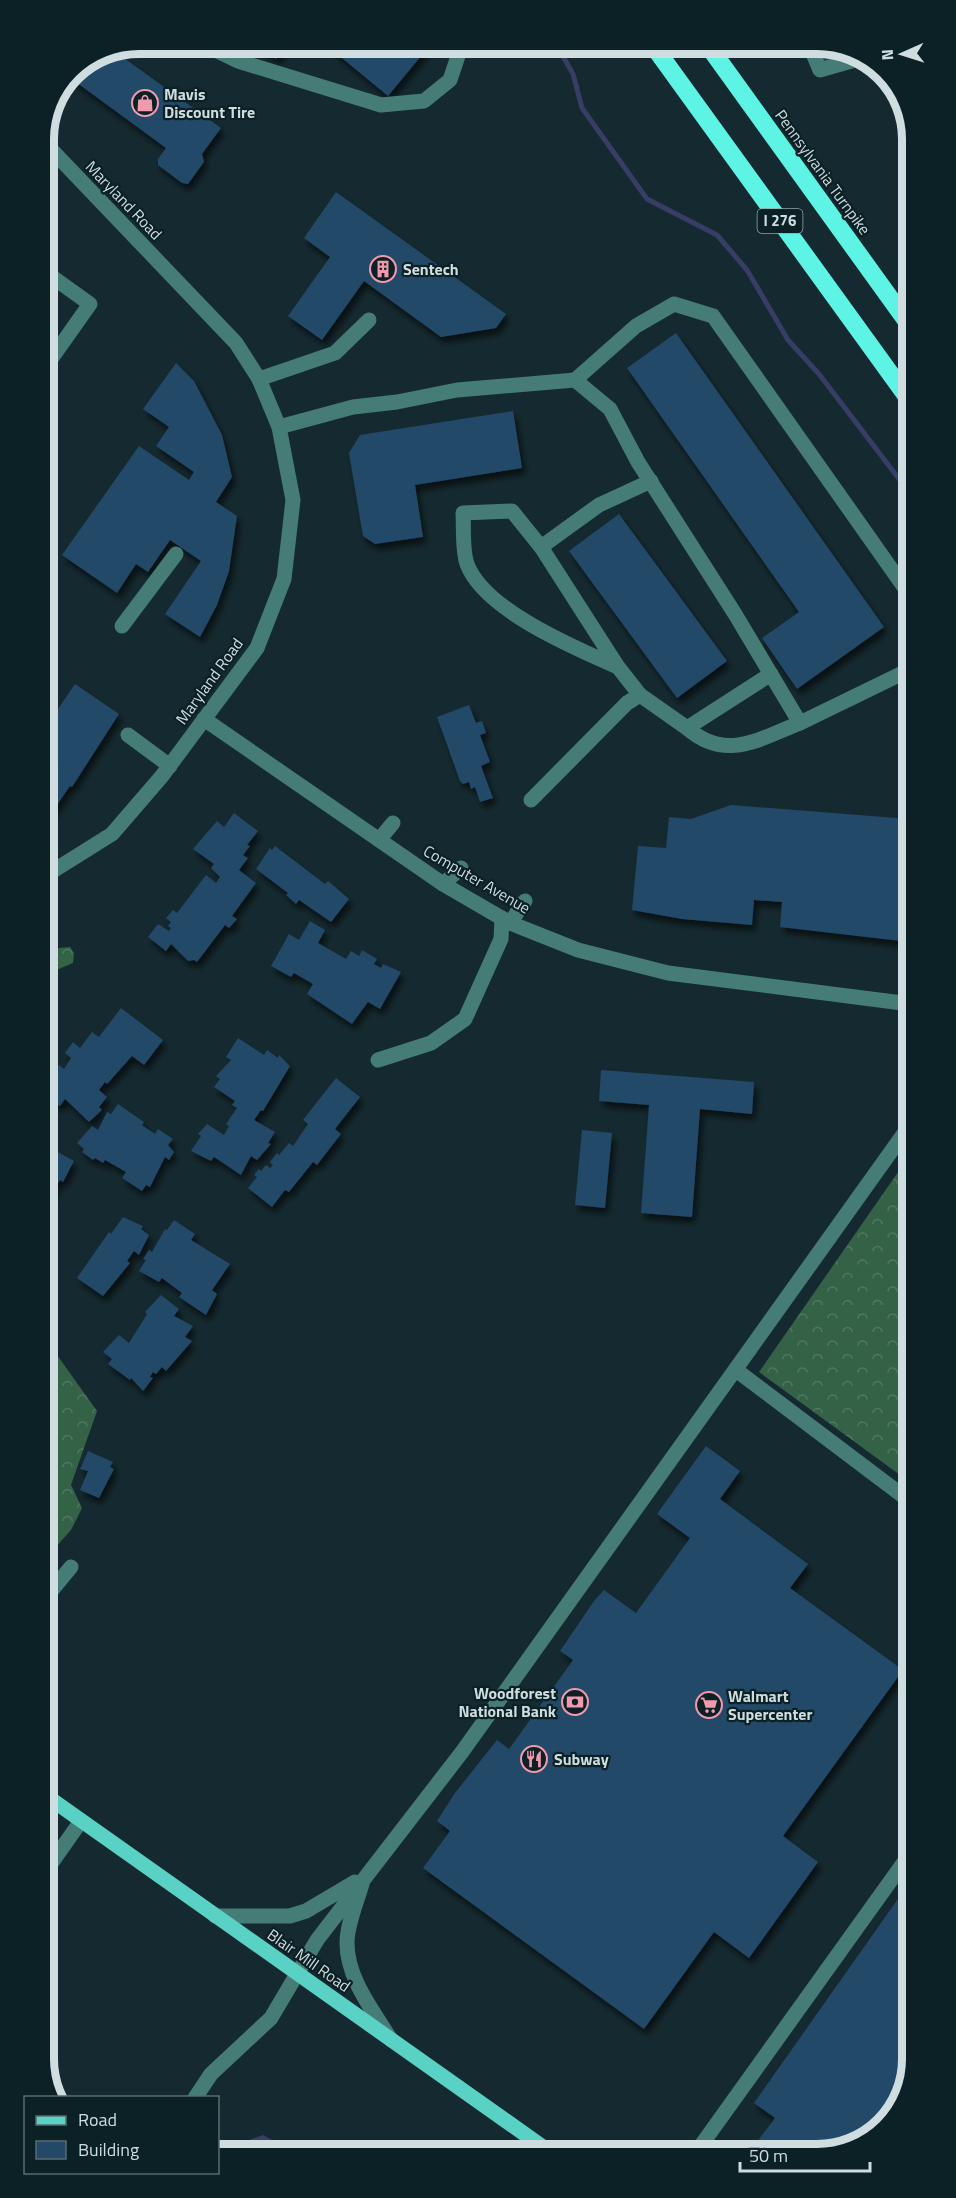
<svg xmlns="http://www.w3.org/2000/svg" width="956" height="2198" font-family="'Titillium Web',sans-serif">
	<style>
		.forest { fill: url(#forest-crowns) }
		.water { fill: #373d64 }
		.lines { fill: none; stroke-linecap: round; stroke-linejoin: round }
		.stream { stroke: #373d64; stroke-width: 5 }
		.building { fill: #234868; filter: url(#shadow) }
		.minor { stroke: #467c76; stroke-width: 15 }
		.major { stroke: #59d2c5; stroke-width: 15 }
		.highway { stroke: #5df4e5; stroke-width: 18 }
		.labels { text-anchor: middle; stroke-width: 4.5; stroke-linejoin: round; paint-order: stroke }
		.shield { fill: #0b2126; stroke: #94a4a8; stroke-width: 1.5 }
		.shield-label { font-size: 15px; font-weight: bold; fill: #cfdce0 }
		.poi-label { font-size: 16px; font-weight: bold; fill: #cfdce0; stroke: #0b2126; text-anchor: start }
		.street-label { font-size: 16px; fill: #cfdce0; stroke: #0b2126 }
		.rim { fill: none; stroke: #cfdce0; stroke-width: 8 }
	</style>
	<defs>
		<pattern id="forest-crowns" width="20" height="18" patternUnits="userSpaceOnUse" patternTransform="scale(1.5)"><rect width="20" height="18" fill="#346247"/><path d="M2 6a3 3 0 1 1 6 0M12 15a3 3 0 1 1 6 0" fill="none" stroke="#507861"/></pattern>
		<filter id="shadow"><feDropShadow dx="3.5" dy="6" stdDeviation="3" flood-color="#0009"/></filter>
	</defs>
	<rect width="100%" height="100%" fill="#152a30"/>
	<g class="forest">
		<path d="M70,947l4,6 -1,10 -19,8 -8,8v-22l13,-9z"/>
		<path d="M910,1155l1,328 -152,-111z"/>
		<path d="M47,1341l50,70 -26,74 11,23 -11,22 -24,27z"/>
	</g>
	<path class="water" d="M263,2135l15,8 4,10 -42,1 9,-14z"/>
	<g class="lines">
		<path class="stream" d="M556,44l17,30 9,34 65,91 70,36 30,35 41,70 31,34 90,118"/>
	</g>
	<g class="building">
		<path d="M257,44h31l-12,15z"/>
		<path d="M325,44h106l-43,52z"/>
		<path d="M820,44h4l34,13 -32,9z"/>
		<path d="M117,53l104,75 -19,26 2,8 -16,22 -6,-1 -24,-18v-6l8,-11 -97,-71 3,-6z"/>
		<path d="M336,192l170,122 -10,14 -55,9 -77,-56 -42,59 -34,-24 42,-59 -26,-19z"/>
		<path d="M676,333l208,294 -87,62 -35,-51 37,-26 -172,-244z"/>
		<path d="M176,363l18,18 28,54 10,42 -16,25 21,14 -8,55 -12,34 -17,32 -35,-23 36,-53 -31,-21 -22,32 -12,-8 -19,29 -55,-38 77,-109 50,34 5,-8 -38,-26 13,-19 -26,-18z"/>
		<path d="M513,411l9,57 -107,17 8,52 -48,7 -12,-8 -14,-83 11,-18z"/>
		<path d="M619,514l108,147 -50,37 -108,-147z"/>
		<path d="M75,684l44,30 -47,73 -2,-1 -20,29 -5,-4v-107l11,8z"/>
		<path d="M469,705l7,18 6,-2 4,12 -6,2 10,27 -9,4 12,32 -13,4 -5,-15 -4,2 -2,-7 -6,2 -3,-3 -23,-64z"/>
		<path d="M731,805l178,14 1,123 -130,-15 2,-25 -28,-2 -2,25 -70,-6 -50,-9 6,-64 28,2 3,-31 22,2z"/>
		<path d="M234,813l24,18 -11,14 3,1 -7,9 5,3 -9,12 17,13 -24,33 5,3 -8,9 -4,-3 -28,37 -3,-2 -6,1 -17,-17 -5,7 -18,-14 10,-13 11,7 2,-3 -3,-2 3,-4 -5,-4 7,-8 4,3 29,-38 10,8 4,-6 -9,-9 3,-4 -21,-15 24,-28 7,6z"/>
		<path d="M275,846l50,38 3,-3 21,18 -18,23 -32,-22 -3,4 -10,-9 2,-2 -32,-24 14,-21 2,2z"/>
		<path d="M310,921l15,9 -7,13 28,16 5,-8 8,5 3,-6 15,9 -3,5 7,4 2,-4 18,8 -21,37 -12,-7 -16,22 -45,-30 6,-10 -19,-11 -3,4 -20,-11 18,-32 10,6z"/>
		<path d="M121,1008l42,32 -19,25 -12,-9 -25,28 -2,-2 -6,8 8,7 -8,10 3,3 -13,12 -24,-23 -5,7 -14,-8v-19l13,-14 5,4 7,-11 -6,-5 8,-11 7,6 12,-16 7,5z"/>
		<path d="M238,1038l26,17 3,-5 11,8 1,-3 11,11 -27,45 -2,-1 -7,10 21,12 -7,11 3,1 -14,16 -6,-4 -10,19 -27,-18 -3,4 -20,-10 10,-15 -3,-2 9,-10 17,11 5,-9 -3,-2 11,-16 -5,-3 3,-4 -21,-14 6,-8 -4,-3 15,-16 -5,-3z"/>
		<path d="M601,1070l153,12 -2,32 -52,-5 -8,108 -51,-4 8,-108 -50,-4z"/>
		<path d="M336,1078l24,19 -25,32 6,5 -24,31 -4,-3 -24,30 -4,-2 -13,17 -24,-19 9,-11 -3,-2 5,-6 2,2 5,-6 4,3 3,-3 -3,-3 7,-9 2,2 10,-12 4,3 15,-22 -5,-4z"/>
		<path d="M118,1104l26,18 -2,3 13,9 3,-5 15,10 -5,6 6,7 -5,8 -4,-3 -15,30 -4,-2 -4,6 -20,-13 4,-6 -21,-12 -2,3 -8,-5 -2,2 -11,-8 2,-3 -7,-6 15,-17 6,4 9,-18 4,2z"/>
		<path d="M582,1130l30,3 -7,75 -30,-3z"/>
		<path d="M49,1147l25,14 -11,21 -3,-2 -10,15 3,2 -7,9v-56z"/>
		<path d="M123,1217l20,9 -2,3 8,6 -10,20 -5,-4 -7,10 3,2 -27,33 -26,-18 32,-46 2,2z"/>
		<path d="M174,1220l21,14 -4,6 39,24 -18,26 5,4 -11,21 -27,-18 3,-4 -20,-15 -3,4 -20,-11 7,-11 -3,-1 6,-9 3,2 13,-23 2,1z"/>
		<path d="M161,1295l18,14 -5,7 19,10 -8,11 7,4 -26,30 -4,-4 -6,7 -3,-2 -3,5 3,1 -10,13 -12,-13 -1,2 -22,-16 4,-5 -9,-7 16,-17 10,8 18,-29 -2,-2z"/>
		<path d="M706,1446l34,25 -20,28 88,65 -18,24 113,82 -120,166 35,26 -69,96 -35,-26 -70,97 -221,-161 27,-37 -13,-10 18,-28 42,-53 12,9 64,-89 -13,-9 34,-50 10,-11 32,23 54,-75 -33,-24z"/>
		<path d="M88,1451l25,11 -3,5 4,2 -15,29 -19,-8 8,-19 -8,-2z"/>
		<path d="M912,1879v181l-19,57 -45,33h-97l24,-32 -21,-15z"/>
	</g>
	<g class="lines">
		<g class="minor">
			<path d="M203,44l35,17 143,44 43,-4 26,-21 12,-36"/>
			<path d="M809,44l11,26 42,-12"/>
			<path d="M44,142l192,201 23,36 20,48 14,73 -9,79 -27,69 -95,128 -50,58 -67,42"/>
			<path d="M44,271l46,33 -46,65"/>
			<path d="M259,379l76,-26 34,-33"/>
			<path d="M575,380l35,29 28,53 97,152 65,109 109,-53"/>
			<path d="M279,427l74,-20 44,-5 60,-12 118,-10 61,-54 38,-22 39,12 196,278"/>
			<path d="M541,547l58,-42 52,-24"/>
			<path d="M122,626l54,-72"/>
			<path d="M618,667c-43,-19 -134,-57 -151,-103 -5,-14 -3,-36 -4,-51l49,-2 29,36 77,120 22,28 47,33 84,-54"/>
			<path d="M204,719l239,165 67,39 68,27 90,23 242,31"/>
			<path d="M687,728c39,34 72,11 113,-5"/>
			<path d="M128,735l42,31"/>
			<path d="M531,800l96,-97 13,-8"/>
			<path d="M379,840l14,-17"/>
			<path d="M443,884l18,-16"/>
			<path d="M510,923l15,-22"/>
			<path d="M378,1060l53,-17 34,-24 36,-80 1,-21"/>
			<path d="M736,1370l175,132"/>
			<path d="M47,1596l24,-29"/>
			<path d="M48,1868l33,-47"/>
			<path d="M362,1884c-5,18 -15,40 -15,59 0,36 26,67 44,97"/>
			<path d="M215,1916h75l16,-5 49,-29"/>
			<path d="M195,2098l16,-24 60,-56 46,-78 145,-188 448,-627"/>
			<path d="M697,2151l215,-300"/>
		</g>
		<path class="major" d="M48,1797l502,355"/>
		<g class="highway">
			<path d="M652,44l256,354"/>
			<path d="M707,44l201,279"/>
		</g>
	</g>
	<defs>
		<symbol id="shop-ring" viewBox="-11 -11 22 22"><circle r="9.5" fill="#0b2126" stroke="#f29aad" stroke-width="1.5"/><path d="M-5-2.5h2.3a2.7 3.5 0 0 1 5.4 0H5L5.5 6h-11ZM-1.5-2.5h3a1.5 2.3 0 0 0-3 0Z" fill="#f29aad"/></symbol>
		<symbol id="building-ring" viewBox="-11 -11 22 22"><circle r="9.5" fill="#0b2126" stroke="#f29aad" stroke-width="1.5"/><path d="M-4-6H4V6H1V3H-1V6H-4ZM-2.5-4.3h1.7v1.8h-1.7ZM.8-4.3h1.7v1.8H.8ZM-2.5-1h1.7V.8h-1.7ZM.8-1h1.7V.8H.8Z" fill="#f29aad"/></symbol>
		<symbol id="bank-ring" viewBox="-11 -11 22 22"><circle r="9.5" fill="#0b2126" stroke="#f29aad" stroke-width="1.5"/><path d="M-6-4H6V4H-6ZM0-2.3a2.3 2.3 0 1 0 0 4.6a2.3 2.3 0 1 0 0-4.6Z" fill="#f29aad"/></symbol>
		<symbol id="supermarket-ring" viewBox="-11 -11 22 22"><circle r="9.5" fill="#0b2126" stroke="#f29aad" stroke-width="1.5"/><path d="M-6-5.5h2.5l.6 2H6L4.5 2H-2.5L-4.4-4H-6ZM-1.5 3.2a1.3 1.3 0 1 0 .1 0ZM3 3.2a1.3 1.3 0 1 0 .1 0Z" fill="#f29aad"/></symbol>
		<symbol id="restaurant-ring" viewBox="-11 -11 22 22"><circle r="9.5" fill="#0b2126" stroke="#f29aad" stroke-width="1.5"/><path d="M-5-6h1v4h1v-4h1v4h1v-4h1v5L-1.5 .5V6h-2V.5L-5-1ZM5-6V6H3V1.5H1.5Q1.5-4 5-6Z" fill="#f29aad"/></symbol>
	</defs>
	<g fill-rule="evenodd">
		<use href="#shop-ring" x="130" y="88" width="30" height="30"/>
		<use href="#building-ring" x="368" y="254" width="30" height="30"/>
		<use href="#bank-ring" x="560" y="1687" width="30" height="30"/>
		<use href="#supermarket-ring" x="694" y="1690" width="30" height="30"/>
		<use href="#restaurant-ring" x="519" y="1744" width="30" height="30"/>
	</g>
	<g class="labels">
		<rect class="shield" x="757.5" y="209" width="45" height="24" rx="4.5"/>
		<g class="shield-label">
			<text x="780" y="226">I 276</text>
		</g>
		<g class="poi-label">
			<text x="164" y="100">Mavis<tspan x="164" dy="18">Discount Tire</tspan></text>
			<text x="403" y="275">Sentech</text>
			<text x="556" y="1699" text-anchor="end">Woodforest<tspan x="556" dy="18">National Bank</tspan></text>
			<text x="728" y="1702">Walmart<tspan x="728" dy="18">Supercenter</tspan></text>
			<text x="554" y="1765">Subway</text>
		</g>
		<g class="street-label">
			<text transform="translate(823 172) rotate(54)" y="6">Pennsylvania Turnpike</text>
			<text transform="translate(124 200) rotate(46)" y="6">Maryland Road</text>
			<text transform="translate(209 681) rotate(-54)" y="6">Maryland Road</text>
			<text transform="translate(477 879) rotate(30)" y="6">Computer Avenue</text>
			<text transform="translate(309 1960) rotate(35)" y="6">Blair Mill Road</text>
		</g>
	</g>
	<path d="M0 0H956V2198H0ZM139 54H817A85 85 0 0 1 902 139V2059A85 85 0 0 1 817 2144H139A85 85 0 0 1 54 2059V139A85 85 0 0 1 139 54Z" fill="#0b2126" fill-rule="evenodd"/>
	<path class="rim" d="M139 54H817A85 85 0 0 1 902 139V2059A85 85 0 0 1 817 2144H139A85 85 0 0 1 54 2059V139A85 85 0 0 1 139 54Z"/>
	<rect x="24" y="2096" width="195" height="78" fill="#0b2126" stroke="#596c70" stroke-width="1.5"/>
	<rect x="36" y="2116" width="30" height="9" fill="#59d2c5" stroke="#596c70" stroke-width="1.5"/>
	<text x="78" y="2126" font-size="18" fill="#cfdce0">Road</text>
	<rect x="36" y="2141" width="30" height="18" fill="#234868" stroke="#596c70" stroke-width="1.5"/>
	<text x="78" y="2156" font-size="18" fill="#cfdce0">Building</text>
	<g transform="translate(902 54) rotate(267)" stroke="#0b2126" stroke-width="4.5" paint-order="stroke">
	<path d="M0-4.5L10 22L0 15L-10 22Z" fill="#cfdce0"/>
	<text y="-9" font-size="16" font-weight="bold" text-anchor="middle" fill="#cfdce0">N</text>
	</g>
	<path d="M740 2162v9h130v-9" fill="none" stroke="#cfdce0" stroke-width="3"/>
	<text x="749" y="2162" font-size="18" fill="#cfdce0" stroke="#0b2126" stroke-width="4.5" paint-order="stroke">50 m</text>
</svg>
